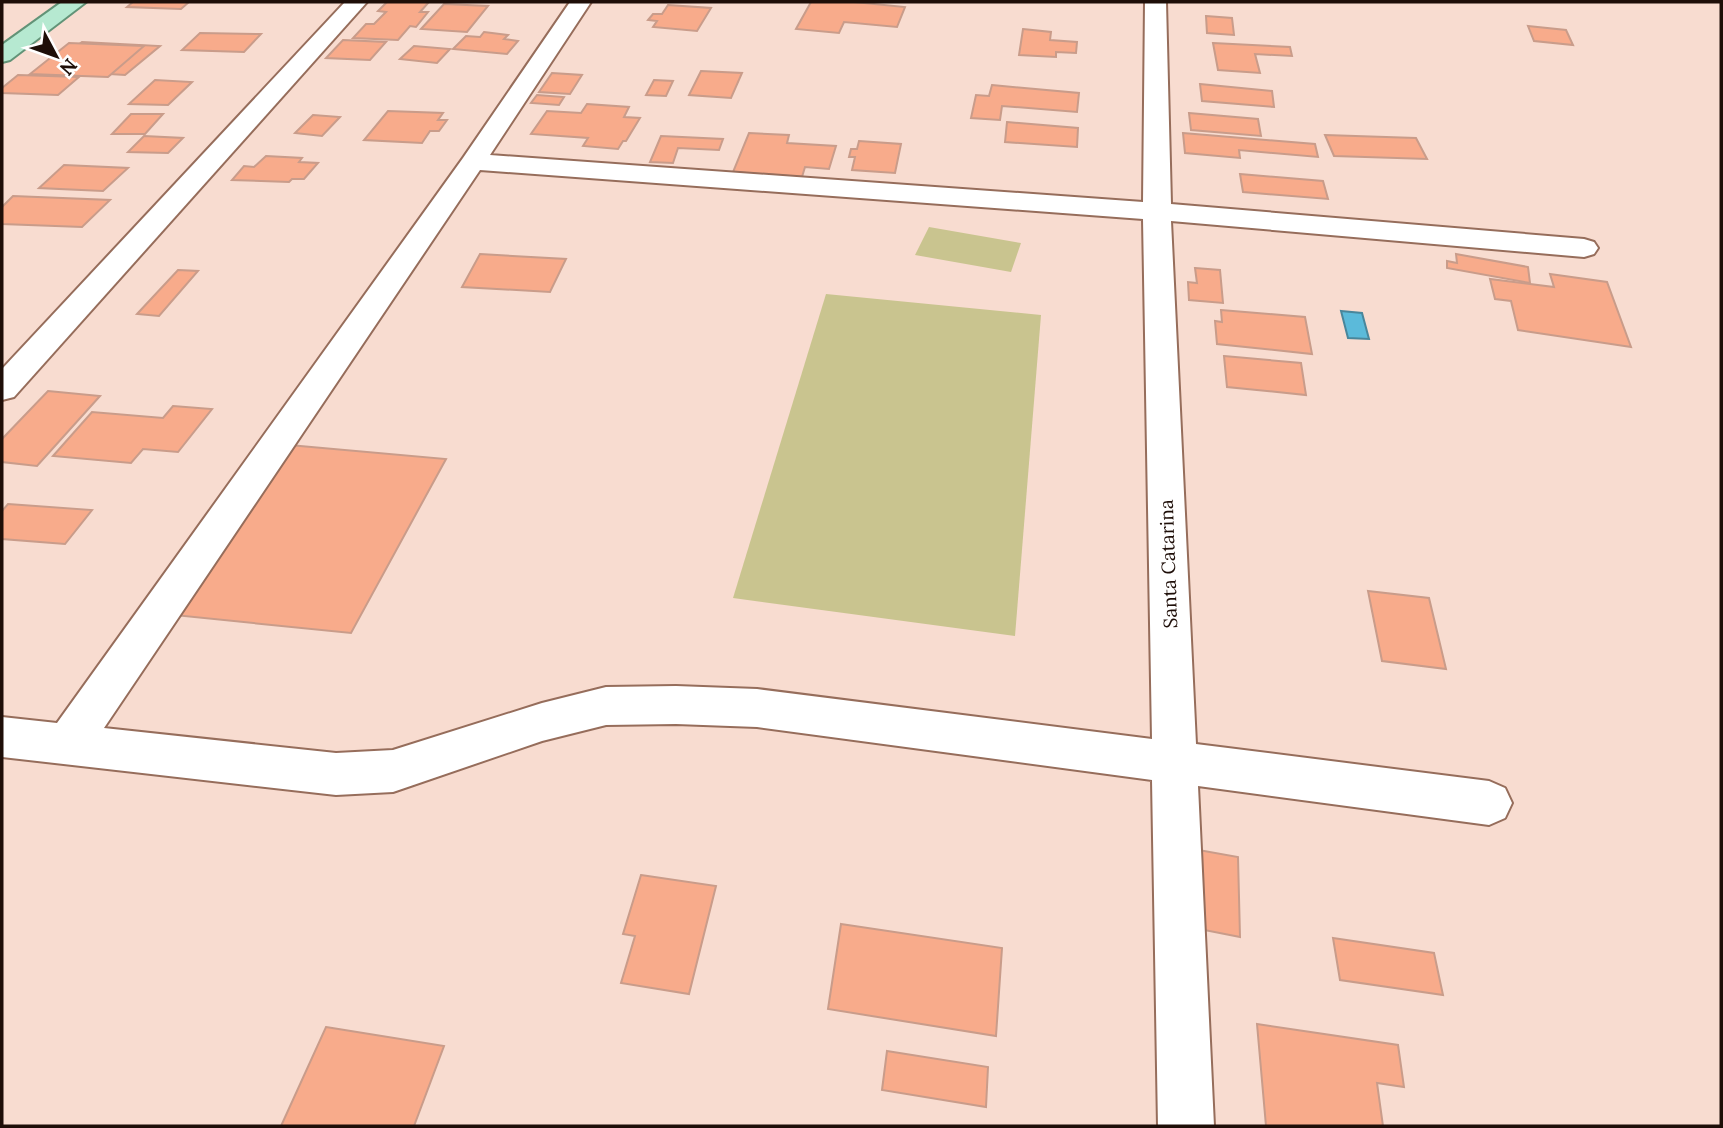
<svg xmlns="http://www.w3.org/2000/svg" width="1723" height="1128" font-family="Lora,serif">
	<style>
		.green { fill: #c9c48f }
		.water { fill: #5bbada; stroke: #49869b; stroke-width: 2 }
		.building { fill: #f8ab8b; stroke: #c99c8a; stroke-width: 2 }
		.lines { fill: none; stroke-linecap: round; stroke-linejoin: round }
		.minor-casing { stroke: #966d5b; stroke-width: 4 }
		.primary-casing { stroke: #629377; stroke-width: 4 }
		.minor { fill: #fff; fill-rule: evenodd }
		.primary { fill: #b6e9d1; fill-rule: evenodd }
		.labels { text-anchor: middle; stroke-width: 5; stroke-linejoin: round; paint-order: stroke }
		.street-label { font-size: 19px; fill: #1e0e08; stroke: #fff }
	</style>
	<rect width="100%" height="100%" fill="#f8dcd0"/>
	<g class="green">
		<path d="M929,227l92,16 -10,29 -96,-17z"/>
		<path d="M826,294l215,21 -26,321 -282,-38z"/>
	</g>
	<path class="water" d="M1341,311l21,2 7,26 -21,-1z"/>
	<g class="building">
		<path d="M133,2h56l-8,7 -54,-2z"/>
		<path d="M387,2h42l-9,10h8l-12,15 -6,-1 -12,14 -45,-2 13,-14h8l12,-12 -8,-1z"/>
		<path d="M811,2h43l51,5 -8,20 -53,-5 -5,11 -43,-4z"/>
		<path d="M444,4l44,2 -21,26 -46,-3z"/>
		<path d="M668,5l43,3 -14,23 -44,-4 4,-6 -9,-1 5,-6h9z"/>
		<path d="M1206,16l26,2 2,17 -27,-2z"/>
		<path d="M1528,26l38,4 7,15 -39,-4z"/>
		<path d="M1023,29l28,3 -1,8 27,2 -1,11 -20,-1v5l-37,-2z"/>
		<path d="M484,32l24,3 -4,4 14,2 -11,13 -54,-5 13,-13 14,1z"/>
		<path d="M200,33l61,1 -17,18 -62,-2z"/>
		<path d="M343,40l43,2 -16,18 -44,-2z"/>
		<path d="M82,42l78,4 -35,29 -81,-5z"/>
		<path d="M69,43l75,3 -36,31 -78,-3z"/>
		<path d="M1213,43l77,4 2,9 -37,-2 5,19 -42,-3z"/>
		<path d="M414,46l36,3 -13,14 -37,-4z"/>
		<path d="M701,71l41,2 -11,25 -42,-3z"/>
		<path d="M552,73l30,2 -12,19 -31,-2z"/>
		<path d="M18,75l61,2 -21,18 -56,-2v-5z"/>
		<path d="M155,80l37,2 -24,23 -39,-1z"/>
		<path d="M654,80l19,1 -7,15 -20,-1z"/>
		<path d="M1200,84l72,7 2,16 -72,-6z"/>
		<path d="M992,85l87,8 -2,19 -75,-6 -2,14 -29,-2 5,-23 13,1z"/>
		<path d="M537,95l27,2 -5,8 -28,-2z"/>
		<path d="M587,104l42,3 -5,10 16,1 -14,23h-3l-5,8 -35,-3 5,-8 -57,-4 16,-23 34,2z"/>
		<path d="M388,111l55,2 -5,7h9l-8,11h-9l-8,12 -58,-3z"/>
		<path d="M1189,113l69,6 3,17 -70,-6z"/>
		<path d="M131,114h32l-18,20h-33z"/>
		<path d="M313,115l27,2 -18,19 -27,-3z"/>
		<path d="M1007,122l71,6 -1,19 -72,-5z"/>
		<path d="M749,133l40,2 -2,8 49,3 -7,23 -24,-2 -3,10 -69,-5z"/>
		<path d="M1183,133l132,11 3,13 -79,-7 1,8 -55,-5z"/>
		<path d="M1325,135l91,3 11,21 -93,-3z"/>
		<path d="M144,136l39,2 -15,15 -40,-1z"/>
		<path d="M661,136l62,3 -4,11 -41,-2 -5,15 -23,-1z"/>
		<path d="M859,141l42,3 -6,29 -43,-3 3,-13h-6l2,-8h6z"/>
		<path d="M266,156l36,2 -3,4 19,1 -14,16h-12l-3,3 -57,-2 12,-14 10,1z"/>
		<path d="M64,165l64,3 -25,23 -64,-3z"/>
		<path d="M1240,174l83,7 5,18 -85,-7z"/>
		<path d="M13,196l97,4 -28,27 -80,-3v-17z"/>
		<path d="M480,254l86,5 -16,33 -88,-5z"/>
		<path d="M1456,254l72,13 2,16 -83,-15v-7l10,2z"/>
		<path d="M1195,268l25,2 3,33 -34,-3 -1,-18 9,1z"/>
		<path d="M178,270l20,1 -39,45 -22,-2z"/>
		<path d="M1550,274l57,8 24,65 -113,-17 -7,-29 -16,-2 -5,-20 64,8z"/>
		<path d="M1221,310l84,7 7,37 -95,-10 -2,-23 7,1z"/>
		<path d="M1224,356l77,7 5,32 -79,-8z"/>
		<path d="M48,391l52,5 -63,70 -35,-4v-23z"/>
		<path d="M173,406l39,3 -34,43 -35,-3 -12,14 -78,-7 39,-44 71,6z"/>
		<path d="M289,445l157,14 -95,174 -177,-18z"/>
		<path d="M8,504l84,6 -27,34 -63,-5v-28z"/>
		<path d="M1368,591l61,7 17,71 -64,-8z"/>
		<path d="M1193,849l45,8 2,80 -46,-9z"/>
		<path d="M641,875l75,11 -27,108 -68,-11 14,-47 -12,-2z"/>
		<path d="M841,924l161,24 -6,88 -168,-27z"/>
		<path d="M1333,938l101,15 9,42 -103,-15z"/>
		<path d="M1257,1024l141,21 6,42 -27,-4 6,43h-117z"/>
		<path d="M326,1027l118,19 -30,80h-133z"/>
		<path d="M887,1051l101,16 -2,40 -104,-17z"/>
	</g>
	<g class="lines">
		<defs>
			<g id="minor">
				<path d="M345,2h22l-353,395 -12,3v-31z"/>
				<path d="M570,2h21l-101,153 653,47 2,-200h21l5,202 413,35 10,3 4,6 -4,6 -10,3 -413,-36 25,523 293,37 16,7 7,15 -7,15 -16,7 -291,-39 16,340h-56l-6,-346 -395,-53 -81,-3 -70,1 -64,16 -149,51 -57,3 -334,-38v-40l55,6 406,-565zM480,170l663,49 9,520 -395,-50 -81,-3 -70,1 -64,16 -149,47 -57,3 -232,-25z"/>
			</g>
			<path id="primary" d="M62,2h24l-76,58 -8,2v-17z"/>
		</defs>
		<use href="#minor" class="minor-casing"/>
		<use href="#primary" class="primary-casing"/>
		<use href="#minor" class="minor"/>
		<use href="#primary" class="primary"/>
	</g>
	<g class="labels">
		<g class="street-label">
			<text transform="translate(1168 564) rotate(-92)" y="7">Santa Catarina</text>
		</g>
	</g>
	<rect width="1723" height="1128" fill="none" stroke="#1e0e08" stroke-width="7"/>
	<g transform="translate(56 56) rotate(131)" stroke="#ffffff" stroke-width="5" paint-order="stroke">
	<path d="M0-5L12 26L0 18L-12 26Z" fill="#1e0e08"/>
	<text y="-10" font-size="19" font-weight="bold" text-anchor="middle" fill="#1e0e08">N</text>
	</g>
</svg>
